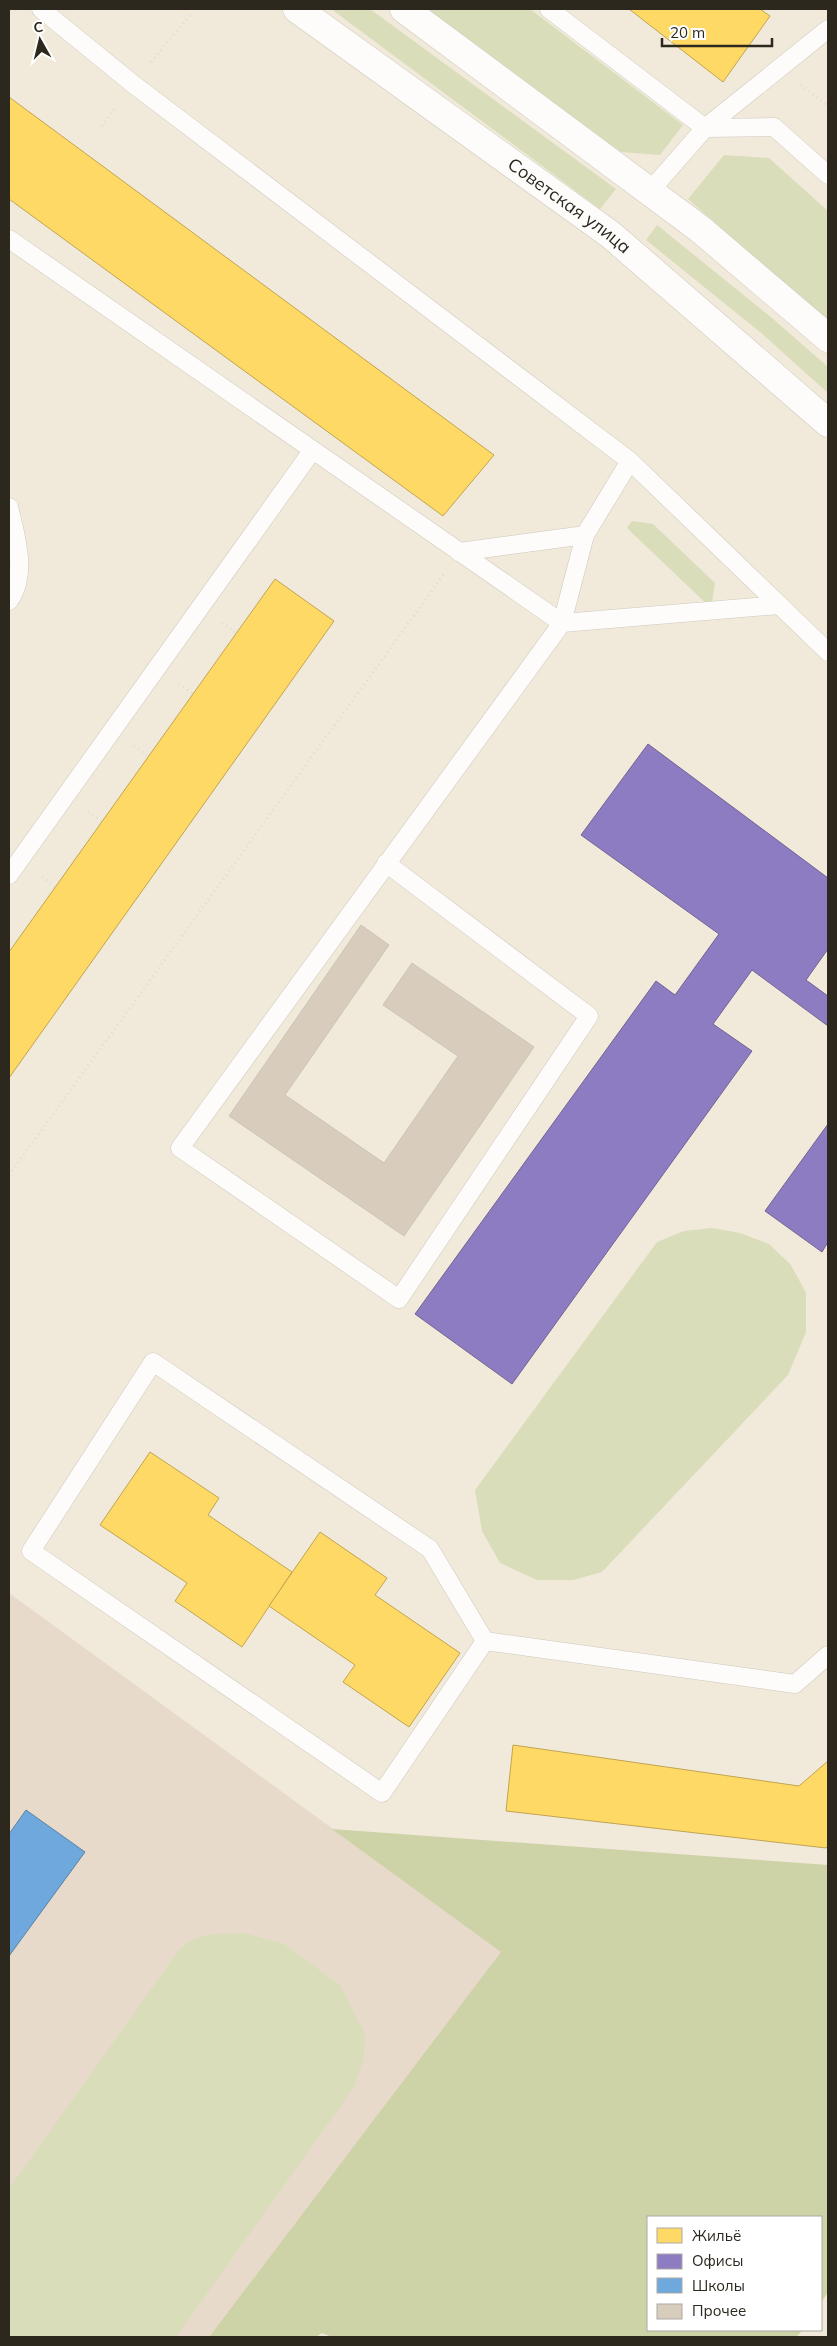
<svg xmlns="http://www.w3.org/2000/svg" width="837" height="2346" font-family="Mulish,sans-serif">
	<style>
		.education { fill: #e7dacb }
		.green { fill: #d9ddb9 }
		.forest { fill: #cdd2a7 }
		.homes { fill: #ffd966; stroke: #c0a450 }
		.offices { fill: #8e7cc3; stroke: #716392 }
		.schools { fill: #6fa8dc; stroke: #5b82a3 }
		.building { fill: #d8cdbc; stroke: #cac4b9 }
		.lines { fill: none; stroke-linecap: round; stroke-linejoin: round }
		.service-casing { stroke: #cdc8bc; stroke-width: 19 }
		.primary-casing { stroke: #cdc8bc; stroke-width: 29 }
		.path { stroke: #dddcd8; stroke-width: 3; stroke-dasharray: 1 4; stroke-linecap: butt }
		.service { stroke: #fdfcfa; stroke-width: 18 }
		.primary { stroke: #fdfcfa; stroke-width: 28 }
		.labels { text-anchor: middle; stroke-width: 5; stroke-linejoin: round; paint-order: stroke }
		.street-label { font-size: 18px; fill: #2c281e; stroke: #fff }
	</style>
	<rect width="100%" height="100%" fill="#f1eadb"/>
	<path class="education" d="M9,1593l493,359 -293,385h-200z"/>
	<g class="green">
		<path d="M331,9h39l246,180 -16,20z"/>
		<path d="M427,9h103l153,116 -23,30 -39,-3z"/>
		<path d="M724,155l45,3 59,53v112l-140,-124z"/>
		<path d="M657,225l115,93 56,49v26l-68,-61 -114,-92z"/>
		<path d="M632,521l21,3 62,59 -4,25 -84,-80z"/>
		<path d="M712,1228l28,5 29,11 22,21 15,28v39l-18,43 -186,197 -29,8h-36l-37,-17 -18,-32 -7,-41 182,-248 27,-11z"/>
		<path d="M244,1933l40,11 56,41 25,49 -1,25 -10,28 -178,250h-167v-148l170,-239c18,-18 41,-16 65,-17z"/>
	</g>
	<path class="forest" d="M332,1829l496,36v427l-7,11v-86h-173v113h154l-5,7h-465l-10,-4 -6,4h-107l292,-385z"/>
	<g class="homes">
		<path d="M629,9h131l10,7 -47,66z"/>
		<path d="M9,97l485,358 -51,61 -434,-317z"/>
		<path d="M275,579l59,42 -325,457v-126z"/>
		<path d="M150,1452l69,46 -11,17 84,57 -50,75 -67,-46 12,-18 -87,-58z"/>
		<path d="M320,1532l67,46 -12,17 85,58 -51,74 -66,-45 12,-17 -86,-59z"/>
		<path d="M513,1745l286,41 29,-25v85l-2,2 -320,-37z"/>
	</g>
	<g class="offices">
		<path d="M648,744l180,134v71l-22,31 22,16v30l-76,-56 -39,54 39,27 -240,333 -97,-70 241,-333 19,14 44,-61 -138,-99z"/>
		<path d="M828,1124v118l-6,10 -57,-41z"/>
	</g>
	<path class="schools" d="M26,1810l59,42 -76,104v-122z"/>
	<path class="building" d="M361,925l28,20 -104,150 99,68 74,-107 -75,-51 29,-42 122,84 -130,189 -175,-120z"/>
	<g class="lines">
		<defs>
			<g id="service">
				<path d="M41,9l92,75 497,377 198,191"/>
				<path d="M549,9l156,119 69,-1 54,48"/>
				<path d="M650,191l55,-63 123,-99"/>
				<path d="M9,239l553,384 218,-18"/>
				<path d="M9,507c7,29 19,68 0,94"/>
				<path d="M459,552l126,-17"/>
				<path d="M386,863l203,153 -190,283 -219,-151 382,-525 23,-88 45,-74"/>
				<path d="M9,875l303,-424"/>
				<path d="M153,1362l277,187 55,92 -103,152 -351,-242z"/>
				<path d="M485,1641l310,43 33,-29"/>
			</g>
			<g id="primary">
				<path id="s1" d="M297,9l314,226 217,188"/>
				<path d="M404,9l296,220 128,109"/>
			</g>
		</defs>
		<use href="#service" class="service-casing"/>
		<use href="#primary" class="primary-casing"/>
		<g class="path">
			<path d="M151,62l41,-49"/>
			<path d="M801,85l27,21"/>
			<path d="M102,126l14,-19"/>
			<path d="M222,623l14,10"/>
			<path d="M179,684l14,10"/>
			<path d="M134,746l14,10"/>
			<path d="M88,812l14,10"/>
			<path d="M42,877l13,10"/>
			<path d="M9,1175l435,-601"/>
		</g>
		<use href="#service" class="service"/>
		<use href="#primary" class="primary"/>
	</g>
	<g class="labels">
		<g class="street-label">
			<text dy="6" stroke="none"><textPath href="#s1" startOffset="336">Советская улица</textPath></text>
		</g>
	</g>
	<rect width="837" height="2346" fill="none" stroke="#2c281e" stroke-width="20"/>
	<rect x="647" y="2216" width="175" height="115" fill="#ffffff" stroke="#aba9a5"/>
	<rect x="657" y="2228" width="25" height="15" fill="#ffd966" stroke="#aba9a5"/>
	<text x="692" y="2241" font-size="15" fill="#2c281e">Жильё</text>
	<rect x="657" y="2254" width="25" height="15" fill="#8e7cc3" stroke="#aba9a5"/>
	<text x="692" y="2266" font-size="15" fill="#2c281e">Офисы</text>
	<rect x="657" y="2278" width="25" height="15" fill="#6fa8dc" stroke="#aba9a5"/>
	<text x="692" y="2291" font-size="15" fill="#2c281e">Школы</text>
	<rect x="657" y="2304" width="25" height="15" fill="#d8cdbc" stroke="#aba9a5"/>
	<text x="692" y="2316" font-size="15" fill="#2c281e">Прочее</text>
	<g transform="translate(40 40) rotate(352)" stroke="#ffffff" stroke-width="4" paint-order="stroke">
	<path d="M0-4L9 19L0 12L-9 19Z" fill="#2c281e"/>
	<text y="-8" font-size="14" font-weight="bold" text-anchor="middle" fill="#2c281e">С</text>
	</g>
	<path d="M662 38v8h110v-8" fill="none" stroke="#2c281e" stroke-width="2.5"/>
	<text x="670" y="38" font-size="15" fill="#2c281e" stroke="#ffffff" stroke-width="4" paint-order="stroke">20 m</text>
</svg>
